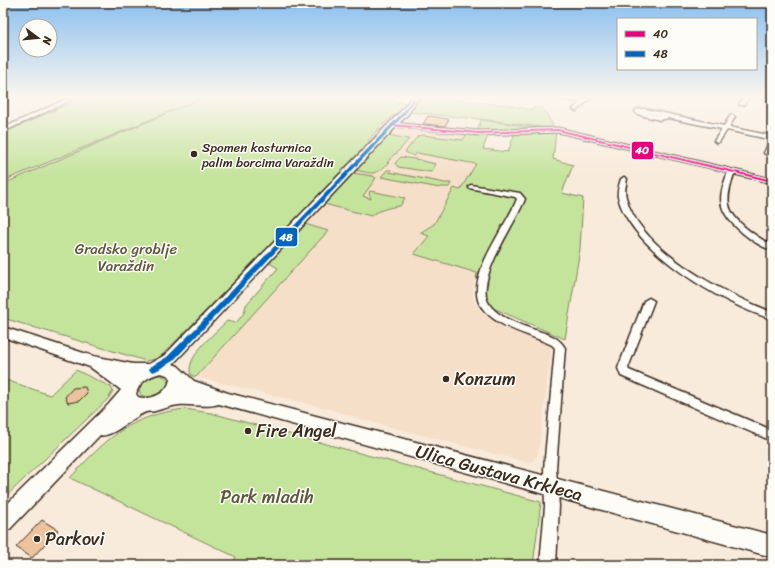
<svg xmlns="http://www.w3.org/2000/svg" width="775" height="568" font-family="Sriracha,sans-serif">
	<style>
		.built { fill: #f5dfc9 }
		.green { fill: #c4e49c; stroke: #80875d }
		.building { fill: #edc39d; stroke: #3b2a1e }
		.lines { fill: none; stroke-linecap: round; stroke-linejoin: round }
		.street-casing { stroke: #3b2a1e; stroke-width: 3 }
		.secondary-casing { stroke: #3b2a1e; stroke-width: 3 }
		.street { fill: #fdfcf7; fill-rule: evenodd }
		.secondary { fill: #fdfcf7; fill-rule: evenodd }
		.bus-1-casing { stroke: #fdfcf7; stroke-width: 3 }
		.bus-2-casing { stroke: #fdfcf7; stroke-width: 3 }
		.bus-1 { fill: #e5007d; fill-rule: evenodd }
		.bus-2 { fill: #0065bd; fill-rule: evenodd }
		.poi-dot { fill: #3b2a1e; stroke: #fdfcf7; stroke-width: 1.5 }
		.labels { text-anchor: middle; stroke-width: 3; stroke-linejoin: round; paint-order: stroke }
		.far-poi-label { font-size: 13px; fill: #3b2a1e; stroke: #fdfcf7; text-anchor: start }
		.park-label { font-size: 15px; fill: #5d583e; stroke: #fdfcf7 }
		.near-poi-label { font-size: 18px; fill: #3b2a1e; stroke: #fdfcf7; text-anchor: start }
		.near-street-label { font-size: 18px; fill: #3b2a1e; stroke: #fdfcf7 }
		.near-park-label { font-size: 18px; fill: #5d583e; stroke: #fdfcf7 }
		.line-badge { stroke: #fdfcf7; stroke-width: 1.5 }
		.badge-label { font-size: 11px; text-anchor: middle; font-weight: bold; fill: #fff }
	</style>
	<rect width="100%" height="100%" fill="#f8ebdc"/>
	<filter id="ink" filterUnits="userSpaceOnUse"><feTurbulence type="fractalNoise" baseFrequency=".025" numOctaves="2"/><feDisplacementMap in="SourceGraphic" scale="8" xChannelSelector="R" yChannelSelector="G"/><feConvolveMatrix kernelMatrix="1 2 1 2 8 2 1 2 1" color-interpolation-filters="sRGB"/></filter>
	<g filter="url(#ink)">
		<path class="built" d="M395,127l49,5 42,2 -13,36 -9,14 13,89 -4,16 1,12 7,10 10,8 58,24 3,4 -14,107 -5,7 -4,2 -173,-45 -4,-2 -27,-8 -129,-31 131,-146 -22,-7z"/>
		<g class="green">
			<path d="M85,97h303l-1,3 21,3 -11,13h-5l-24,24 2,3 -27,29 -184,186 -13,3 -143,-43v-134l197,-85 -197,82v-48z"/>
			<path d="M420,97l88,8 24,5v-2h11l12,21 -67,-9 -79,-8z"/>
			<path d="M481,120l62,9 -60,3 -3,-2 -3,2z"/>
			<path d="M556,131l-3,28 20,6 -11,28 21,5 -3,51 -15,90 -72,-31c-8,-9 -8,-15 -5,-26l-12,-4 1,-5 -63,-19 15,-18 -9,-3 14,-9 20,-36 6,2 16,-26 -59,-11 -3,3 -9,-4 13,-16 5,-1 40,5 4,-6 21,1 -5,14 25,3 7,-19z"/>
			<path d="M388,135l21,4 -13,15h-2l-7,9h2c-16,13 -14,11 -34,7z"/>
			<path d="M401,157l20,3 1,1 14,3 -5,8 -33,-5 -3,-4z"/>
			<path d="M387,170h4l-2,2 56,11h6l-2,4h-8l-1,1 -59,-11z"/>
			<path d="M353,173l20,3 3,2 -13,18 8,3 -2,-5 1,-3 35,7 -5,8c-10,1 -21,4 -29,10l-47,-12z"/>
			<path d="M305,224l23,7 -132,146 -5,-2c-7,-17 24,-42 36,-54l9,2 8,-10 2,-8 32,-37 -9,-5z"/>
			<path d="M76,370l35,17 2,4 -5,8 -105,100v-120l47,16z"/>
			<path d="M157,375c25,1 2,30 -16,20 -6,-11 7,-18 16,-20z"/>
			<path d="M185,409l26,4 330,89 -8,63h-301l4,-8 -166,-79c36,-39 60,-63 115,-69z"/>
		</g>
		<g class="building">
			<path d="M428,116l21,3 -4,7 -22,-2z"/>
			<path d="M85,387l2,6 -8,8 -11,2 -3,-6 8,-9z"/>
			<path d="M42,520l16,10 -26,28 -16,-11z"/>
		</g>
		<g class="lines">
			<defs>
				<g id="street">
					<path d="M3,97h7l-7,4z"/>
					<path d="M551,97h19l14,3 4,-3h4l-16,14 -3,-2 8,-7 -28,-4z"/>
					<path d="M745,97h4l-5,8h-4l-1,-1z"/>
					<path d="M759,97h13v4l-13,-3z"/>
					<path d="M66,99l5,1 -68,32v-4z"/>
					<path d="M638,109h7l79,17 6,-10 2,-1 3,2 -6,10 43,9v4l-45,-10 -8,12 -2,1 -3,-2 8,-12 -54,-11 -8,2 -23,-6 -2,-3zM644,113h1l16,3h-1z"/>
					<path d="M392,123l87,8 79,-3 214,51v4l-38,-9c-3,9 -7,21 -5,31 3,16 29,33 43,40v5c-16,-4 -46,-27 -50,-44 -3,-11 2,-23 6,-34l-170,-40 -79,3 -89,-9 -1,-1z"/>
					<path d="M772,140v9l-2,4 -5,1 -1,-1 5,-11z"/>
					<path d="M624,177l3,2c-1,6 -3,12 -1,18 13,53 99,97 146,115v7c-49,-14 -141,-69 -154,-122 -1,-6 1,-12 3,-18z"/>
					<path d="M471,185l49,8 5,6c-10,26 -47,75 -38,101 6,15 29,23 42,28 14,5 29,7 36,20l-9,121 3,37 -3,59h-16l5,-59 -1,-37 11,-121 -3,-3c-19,-9 -41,-14 -58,-26 -6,-4 -14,-12 -16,-19 -8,-30 28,-73 39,-101l-2,-2 -46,-9v-2z"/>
					<path d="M649,298l5,3 -26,67 1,2 143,60v11l-151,-65 -3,-8 26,-67z"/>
				</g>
				<path id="secondary" d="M412,97h7l-11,17 -235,250 5,2 16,15 34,12 544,142v22l-553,-153c-13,4 -27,0 -40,1 -9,1 -16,4 -24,6 -3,1 -6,0 -9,1 -12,4 -35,27 -46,23l-90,94 -7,3v-24l105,-103 13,-15 -31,-23 -87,-30v-10l90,29 40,8h16l16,-9 26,-27 211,-218zM161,373l6,2 3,3c-1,15 -19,23 -32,19l-2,-3c3,-12 13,-18 25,-21z"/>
			</defs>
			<use href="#street" class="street-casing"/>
			<use href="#secondary" class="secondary-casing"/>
			<use href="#street" class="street"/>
			<use href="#secondary" class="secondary"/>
			<defs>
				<path id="bus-1" d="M391,124l88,8 79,-3 214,51v2l-214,-51 -79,3 -87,-8h-1z"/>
				<path id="bus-2" d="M413,98l3,1 -10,14 -233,248 -17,10 -3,1 -3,-1 -1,-2 1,-2 17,-10 27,-27 210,-219z"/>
			</defs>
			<use href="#bus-1" class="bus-1-casing"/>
			<use href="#bus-2" class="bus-2-casing"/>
			<use href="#bus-1" class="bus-1"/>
			<use href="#bus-2" class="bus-2"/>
		</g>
	</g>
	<linearGradient id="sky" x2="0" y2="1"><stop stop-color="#8bc0f0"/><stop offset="0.55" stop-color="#fcf6ef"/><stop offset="1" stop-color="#fcf6ef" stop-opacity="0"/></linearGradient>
	<rect width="775" height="176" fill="url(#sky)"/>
	<g class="poi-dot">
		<circle cx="194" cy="154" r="4"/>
		<circle cx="446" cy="379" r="4"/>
		<circle cx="248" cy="431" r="4"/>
		<circle cx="37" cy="539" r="4"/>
	</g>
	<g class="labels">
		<g class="far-poi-label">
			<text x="202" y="152">Spomen kosturnica<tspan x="202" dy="15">palim borcima Varaždin</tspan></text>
		</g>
		<g class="park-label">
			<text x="126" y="254">Gradsko groblje<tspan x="126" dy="17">Varaždin</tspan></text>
		</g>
		<g class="near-poi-label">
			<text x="454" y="385">Konzum</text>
			<text x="256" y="437">Fire Angel</text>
			<text x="45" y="545">Parkovi</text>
		</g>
		<g class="near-street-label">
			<text transform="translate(499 473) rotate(15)" y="6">Ulica Gustava Krkleca</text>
		</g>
		<g class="near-park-label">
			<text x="267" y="503">Park mladih</text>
		</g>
	</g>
	<g class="line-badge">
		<rect x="631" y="141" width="23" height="19" rx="4" fill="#e5007d"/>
		<rect x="275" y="227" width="23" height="20" rx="4" fill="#0065bd"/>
	</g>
	<g class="badge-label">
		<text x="642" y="154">40</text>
		<text x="286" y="241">48</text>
	</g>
	<rect width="775" height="568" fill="none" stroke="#fdfcf7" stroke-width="16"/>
	<rect x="8" y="8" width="759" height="552" fill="none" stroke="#3b2a1e" stroke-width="1.5" filter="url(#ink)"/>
	<rect x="617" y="18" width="140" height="52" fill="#fdfcf7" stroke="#afa8a0"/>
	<rect x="625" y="31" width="20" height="6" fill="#e5007d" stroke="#afa8a0"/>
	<text x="653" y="38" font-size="12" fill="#3b2a1e">40</text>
	<rect x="625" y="51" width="20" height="6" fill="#0065bd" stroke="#afa8a0"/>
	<text x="653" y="58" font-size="12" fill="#3b2a1e">48</text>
	<g transform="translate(38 38) rotate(106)"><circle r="19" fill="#fdfcf7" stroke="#afa8a0"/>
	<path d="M0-3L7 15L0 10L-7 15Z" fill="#3b2a1e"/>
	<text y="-6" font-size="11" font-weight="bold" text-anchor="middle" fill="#3b2a1e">N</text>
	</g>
</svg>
